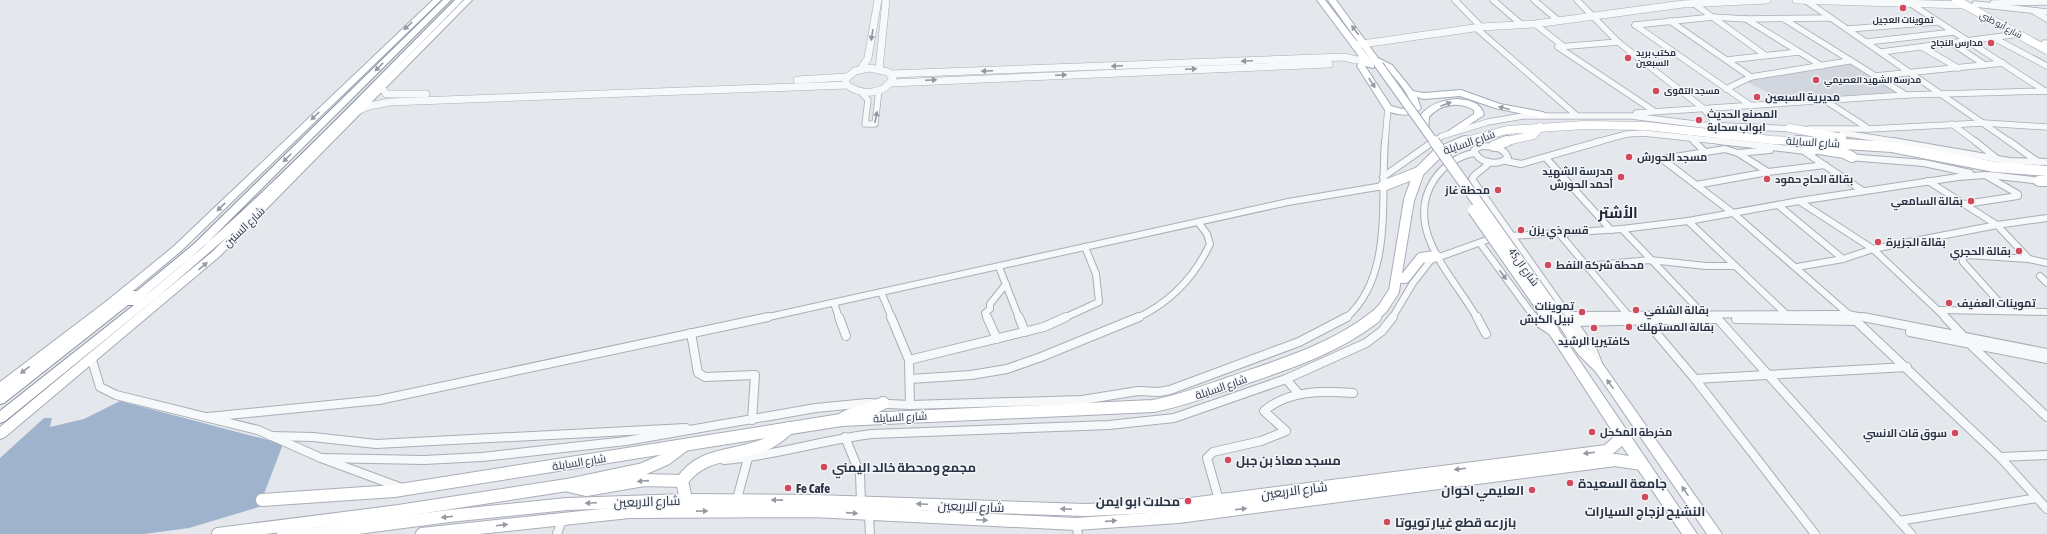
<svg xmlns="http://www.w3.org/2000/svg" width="2047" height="534" font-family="'Asap Condensed',Cairo,sans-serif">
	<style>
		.built { fill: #d2d6de }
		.water { fill: #9fb4cc }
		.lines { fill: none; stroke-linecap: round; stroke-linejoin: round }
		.minor-far2-casing { stroke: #a9aeb7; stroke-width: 7 }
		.minor-far1-casing { stroke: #a9aeb7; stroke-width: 8 }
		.minor-casing { stroke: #a9aeb7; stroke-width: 10 }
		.tertiary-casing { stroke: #a9aeb7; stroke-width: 8 }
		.secondary-far2-casing { stroke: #a9aeb7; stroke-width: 9 }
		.secondary-far1-casing { stroke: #a9aeb7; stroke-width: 12 }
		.secondary-casing { stroke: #a9aeb7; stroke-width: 14 }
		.primary-casing { stroke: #a3abb8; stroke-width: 2 }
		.trunk-casing { stroke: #8b94a3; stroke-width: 2 }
		.minor-far2 { stroke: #f7f8fa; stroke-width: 5.5 }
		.minor-far1 { stroke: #f7f8fa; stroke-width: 6 }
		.minor { stroke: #f7f8fa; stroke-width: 8 }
		.tertiary { stroke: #f7f8fa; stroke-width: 7 }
		.secondary-far2 { stroke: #fff; stroke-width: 8 }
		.secondary-far1 { stroke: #fff; stroke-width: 10 }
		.secondary { stroke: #fff; stroke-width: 12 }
		.primary { fill: #fff; fill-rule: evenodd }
		.trunk { fill: #fff; fill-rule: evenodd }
		.primary-bridge-far1-casing { stroke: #a3abb8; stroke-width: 10; stroke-linecap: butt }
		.primary-bridge-casing { stroke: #a3abb8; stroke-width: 12; stroke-linecap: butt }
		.primary-bridge-far1 { stroke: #fff; stroke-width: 8 }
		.primary-bridge { stroke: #fff; stroke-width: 10 }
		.oneway { fill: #959aa2 }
		.oneway2 { fill: #9196a0 }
		.poi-dot { fill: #d1495b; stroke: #f4f6f9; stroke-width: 1.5 }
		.labels { text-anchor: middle; stroke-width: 3; stroke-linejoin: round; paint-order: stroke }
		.far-poi-label { font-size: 9px; font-weight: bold; fill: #2b3445; stroke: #f4f6f9; text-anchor: start }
		.far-street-label { font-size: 9px; fill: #2b3445; stroke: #f4f6f9 }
		.poi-label { font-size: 11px; font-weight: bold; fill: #2b3445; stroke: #f4f6f9; text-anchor: start }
		.street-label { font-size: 11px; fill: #2b3445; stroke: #f4f6f9 }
		.near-poi-label { font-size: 13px; font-weight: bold; fill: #2b3445; stroke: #f4f6f9; text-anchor: start }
		.near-street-label { font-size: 13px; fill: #2b3445; stroke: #f4f6f9 }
		.district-label { font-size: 15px; font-weight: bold; fill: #1d2536; stroke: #f4f6f9 }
	</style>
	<rect width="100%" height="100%" fill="#e4e7ec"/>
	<path class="built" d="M1850,64l48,28 -116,8 -35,-18 14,-4z"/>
	<path class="water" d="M120,401l163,43 -24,63 -70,21 -45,6h-144v-76l44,-40h8l-2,9 34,-8z"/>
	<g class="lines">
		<defs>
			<g id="minor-far2">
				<path d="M1455,0l26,27"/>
				<path d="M1493,0l28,24"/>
				<path d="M1534,0l25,21"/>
				<path d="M1577,0l41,42 85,66 15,18"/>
				<path d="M1805,0l205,142"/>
				<path d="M1693,3l72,52"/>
				<path d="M1993,3l54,-1"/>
				<path d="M1911,4l134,87"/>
				<path d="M1975,4l72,8"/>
				<path d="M2035,12l12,7"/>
				<path d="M1746,19l76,47"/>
				<path d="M1784,19l122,76"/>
				<path d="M1670,21l81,56"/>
				<path d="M1535,24l28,22"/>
				<path d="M1635,25l78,-8 33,2 85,-1"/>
				<path d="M1635,25l115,80"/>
				<path d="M1476,28l100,87"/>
				<path d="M1848,29l89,-7"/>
				<path d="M1994,38l53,28"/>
				<path d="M1867,42l87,-10"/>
				<path d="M1952,43l33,22"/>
				<path d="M2044,43h3"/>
				<path d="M1558,47l96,64"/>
				<path d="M1558,47l60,-5"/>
				<path d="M1922,47l36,21"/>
				<path d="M1881,52l138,-18"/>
				<path d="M1727,60l72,-8"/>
				<path d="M1875,76l128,-13"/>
				<path d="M1726,89l25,-12 98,-16"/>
				<path d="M860,91l8,9 -3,24h10l4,-34"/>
				<path d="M1826,101l43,28"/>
				<path d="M1636,113l270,-18 141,-4"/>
				<path d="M1952,124l24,18"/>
				<path d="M1809,129h60l115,-6 63,4"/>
				<path d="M1842,133l57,9"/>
				<path d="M1690,137l5,5"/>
				<path d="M1385,142l3,-34"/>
				<path d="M1433,142l9,-6 46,-14 35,-6h108l72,9 92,4"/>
				<path d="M1597,142l30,-8 16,-1 85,9"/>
			</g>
			<g id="minor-far1">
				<path d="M1694,141l10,10"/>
				<path d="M1719,141l95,11"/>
				<path d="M1893,141l116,20 38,1"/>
				<path d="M1975,141l21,17"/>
				<path d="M2009,141l29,21"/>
				<path d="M1481,146c11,0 23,1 27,12 -11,8 -29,6 -34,-8z"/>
				<path d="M1805,152l58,39"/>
				<path d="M1474,153c-16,3 -31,13 -40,27 -32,49 21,98 43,138"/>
				<path d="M1738,153l32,-3"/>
				<path d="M1848,157l76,6 46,10"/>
				<path d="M1546,158l65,72"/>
				<path d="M1662,159l71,54 120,105"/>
				<path d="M1662,159l63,-10 13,4 30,19"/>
				<path d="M1506,161l15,3 80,-23"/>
				<path d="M1489,162c-4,8 -13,9 -17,17l98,139"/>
				<path d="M1989,175l44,5 10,3"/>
				<path d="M1383,177l51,-36"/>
				<path d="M1928,181l69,44 32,34"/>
				<path d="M1696,185l72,-13 57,-7"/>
				<path d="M1799,201l74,48 73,69"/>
				<path d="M1778,205l65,54"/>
				<path d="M1688,221l97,92"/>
				<path d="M1622,229l81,85"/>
				<path d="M1558,232l70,83"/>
				<path d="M1480,243l55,75"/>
				<path d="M1586,266l64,-6 56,6h29"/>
				<path d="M999,267l20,51"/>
				<path d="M1797,267l46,-8 30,-10 124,-24 50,-7"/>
				<path d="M2040,276l7,7"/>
				<path d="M881,292l11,26"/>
				<path d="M834,303l5,15"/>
				<path d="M1939,310l108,2"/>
				<path d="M2007,311l-44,-49 -1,-5 6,-2 61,4 18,4"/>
				<path d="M1568,315l280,-1 20,4"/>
				<path d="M764,318l524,-116 95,-16"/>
				<path d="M987,318l-2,-5 5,-4v-5l16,-20"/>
				<path d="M1064,318l35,-16 -3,-28 -11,-27"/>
				<path d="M1137,318c34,-16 57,-40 73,-74l-3,-10 -9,-12"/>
				<path d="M1346,318c48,-42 34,-119 39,-177"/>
				<path d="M1392,318l21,-35 18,-23 64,-23 127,-8 66,-8 111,-20 159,-24 27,-2 33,19v2l-53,8"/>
			</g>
			<g id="minor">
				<path d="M839,317l7,19"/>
				<path d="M891,317l18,43 1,45"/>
				<path d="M987,317l10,22"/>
				<path d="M1019,317l6,15"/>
				<path d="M1477,317l9,17"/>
				<path d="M1534,317l4,5 15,10"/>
				<path d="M1569,317l24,34 6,15"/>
				<path d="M1852,317l148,140 47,52"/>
				<path d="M1863,317l184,36"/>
				<path d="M1945,317l21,22"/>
				<path d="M1718,319l193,215"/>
				<path d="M1736,319l121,2"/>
				<path d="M1646,321l49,58 120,155"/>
				<path d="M1573,322l144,-3"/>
				<path d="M1910,332l137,27"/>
				<path d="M691,333l7,40 7,4 50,-2 -3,45"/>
				<path d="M1972,346l75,71"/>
				<path d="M92,360l8,27 16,8 142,35 63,28 81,30"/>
				<path d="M909,360l135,-33 22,-10"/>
				<path d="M910,379l61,-4 36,-6 34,-12 98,-40"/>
				<path d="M1286,379l13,15"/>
				<path d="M1695,379l212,-12"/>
				<path d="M208,417l171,-17 389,-83"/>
				<path d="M271,436l42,1 63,7 310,-16"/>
				<path d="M845,437l15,37 1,28"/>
				<path d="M2000,457l47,-2"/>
				<path d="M321,458l103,2 58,-3 144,-16 190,-33 51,-5 43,2 172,-5 56,-9 21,1 11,-2 129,-48 48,-25"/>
				<path d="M724,460c50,-4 98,-20 148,-26l237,-9 65,-7 112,-39 80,-36 16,-12 11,-14"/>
				<path d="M737,499l11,-41"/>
				<path d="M1219,500l-12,-42 6,-6 48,-11 25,-10 -22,-20c24,-21 58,-20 89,-18"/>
				<path d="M869,515l1,19"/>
				<path d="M1899,521l138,-23"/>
				<path d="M1076,524l2,10"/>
				<path d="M557,534l6,-16"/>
			</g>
			<g id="tertiary">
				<path d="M1796,0l169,5"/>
				<path d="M1355,45l126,-18 54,-3 148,-20 84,-4"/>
				<path d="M870,68l18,4 5,6c-9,17 -31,18 -46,7l-2,-6 10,-8z"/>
				<path d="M861,69l7,-11 10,-58"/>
				<path d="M879,69l7,-69"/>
				<path d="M891,74l453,-17 12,3 9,-1"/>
				<path d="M797,80l50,-3"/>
				<path d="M892,83l437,-19"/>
				<path d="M381,86l5,8h40"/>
				<path d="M357,111l12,-5 21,-4 457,-17"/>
			</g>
			<g id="secondary-far2">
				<path d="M1956,0l91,50"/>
				<path d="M1790,128l52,10"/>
				<path d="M1462,142l45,-12 77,-5 62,1 126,14 43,2"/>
				<path d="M1503,142l30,-7 7,-8"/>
			</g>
			<g id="secondary-far1">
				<path d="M1798,141l94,6 103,20 52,4"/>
				<path d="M1494,146l13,-5"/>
				<path d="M1807,147l37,6 8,4"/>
				<path d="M2039,181h8"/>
				<path d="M1383,186l36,-14"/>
				<path d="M1396,278h9l16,-20 15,-2"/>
				<path d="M1373,318l10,-10 11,-17 15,-91 10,-28 20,-20 26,-11"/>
			</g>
			<g id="secondary">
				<path d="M841,420c13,-10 29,-8 42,-17"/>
				<path d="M569,486l17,4 58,-10 38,1"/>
				<path d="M262,500l132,-9 447,-71 312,-14c28,-5 53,-15 80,-24 49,-17 100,-32 142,-65"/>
				<path d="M686,500l-4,-19c20,-29 52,-24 82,-36 10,-4 17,-10 25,-17"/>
				<path d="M218,534l181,-23 168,-26 76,-16 23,-10 16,-12"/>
				<path d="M283,534l24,-6"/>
				<path d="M312,534l137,-18 118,-12 119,-4 130,1 270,9 89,-4 432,-55 16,-14"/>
				<path d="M422,534l207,-22 184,-1 263,13 102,-7 437,-57 27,4"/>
			</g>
			<g id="primary">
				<path d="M433,0h8l-260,251 -65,54 -112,87 -4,1v-11l108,-82 65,-53z"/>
				<path d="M464,0h8l-252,256 -215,181 -5,2v-12l212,-175z"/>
				<path d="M1317,0h8l49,64v4l-9,-2 26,40 11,3 10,-2c-3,-14 -17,-31 -29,-40h-7l-48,-67h8l42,58 14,7 21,26 11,2 37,-3 39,14 43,8 5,3 -5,3 -48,-10 -35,-12 -36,3 -7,-2 4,11c-8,10 -25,7 -36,2l-28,-44 4,-7z"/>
				<path d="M1457,99c12,1 24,3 27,16l-31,20 -5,-3 2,-2 24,-16v-4c-15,-9 -34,-6 -45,7l-1,15h-6l-3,-15c10,-13 23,-17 38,-18z"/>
				<path d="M1538,299l4,1 2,4 6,-4 4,1 32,47 18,18 118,168h-15l-111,-162 -18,-18 -30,-45 12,23 137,202h-15l-64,-94 -68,-105 -18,-32z"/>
			</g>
			<path id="trunk" d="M443,0h8l-249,248 -61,51c113,-91 212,-197 314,-299h8l-214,218 -90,78 -154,125 -5,2v-12l134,-106h-6l-124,98 -4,1v-11l131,-102h6l57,-47z"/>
		</defs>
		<use href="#minor-far2" class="minor-far2-casing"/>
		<use href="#minor-far1" class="minor-far1-casing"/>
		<use href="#minor" class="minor-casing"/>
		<use href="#tertiary" class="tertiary-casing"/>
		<use href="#secondary-far2" class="secondary-far2-casing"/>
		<use href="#secondary-far1" class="secondary-far1-casing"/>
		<use href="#secondary" class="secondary-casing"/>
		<use href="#primary" class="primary-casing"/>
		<use href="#trunk" class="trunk-casing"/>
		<use href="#minor-far2" class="minor-far2"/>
		<use href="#minor-far1" class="minor-far1"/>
		<use href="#minor" class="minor"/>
		<use href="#tertiary" class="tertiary"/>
		<use href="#secondary-far2" class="secondary-far2"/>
		<use href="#secondary-far1" class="secondary-far1"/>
		<use href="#secondary" class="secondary"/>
		<use href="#primary" class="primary"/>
		<use href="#trunk" class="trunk"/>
		<defs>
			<path id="primary-bridge-far1" d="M1379,65l55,77"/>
			<g id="primary-bridge">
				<path d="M1434,141l116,163"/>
				<path d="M1473,210l65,93"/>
			</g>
		</defs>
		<use href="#primary-bridge-far1" class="primary-bridge-far1-casing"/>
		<use href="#primary-bridge" class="primary-bridge-casing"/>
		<use href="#primary-bridge-far1" class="primary-bridge-far1"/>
		<use href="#primary-bridge" class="primary-bridge"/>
	</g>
	<defs><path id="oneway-solid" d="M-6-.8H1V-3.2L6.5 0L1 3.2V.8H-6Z"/></defs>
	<g class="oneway">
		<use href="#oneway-solid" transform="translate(408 26) rotate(138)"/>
		<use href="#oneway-solid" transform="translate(1355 30) rotate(-127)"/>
		<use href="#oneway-solid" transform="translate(379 67) rotate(135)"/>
		<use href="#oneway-solid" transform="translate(1372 83) rotate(57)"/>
		<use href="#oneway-solid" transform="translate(1446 104) rotate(-21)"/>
		<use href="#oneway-solid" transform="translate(1504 108) rotate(-166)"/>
		<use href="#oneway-solid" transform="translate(315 116) rotate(136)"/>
		<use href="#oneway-solid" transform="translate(287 158) rotate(135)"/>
		<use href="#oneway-solid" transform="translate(221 207) rotate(136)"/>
		<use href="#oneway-solid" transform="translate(203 266) rotate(-40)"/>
		<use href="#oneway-solid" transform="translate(25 370) rotate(142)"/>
		<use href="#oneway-solid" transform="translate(1610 384) rotate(-125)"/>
		<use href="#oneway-solid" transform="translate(1589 453) rotate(173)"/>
		<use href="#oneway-solid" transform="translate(1460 469) rotate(173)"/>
		<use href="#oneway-solid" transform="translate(643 481) rotate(176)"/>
		<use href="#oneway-solid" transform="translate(1685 491) rotate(-125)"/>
		<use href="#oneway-solid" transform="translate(777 500) rotate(-179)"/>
		<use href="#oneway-solid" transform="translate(591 503) rotate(178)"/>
		<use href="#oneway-solid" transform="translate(922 504) rotate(-178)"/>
		<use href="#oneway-solid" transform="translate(1066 509) rotate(-178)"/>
		<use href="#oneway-solid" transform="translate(1241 509) rotate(-7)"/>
		<use href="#oneway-solid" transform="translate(702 511) rotate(-1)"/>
		<use href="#oneway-solid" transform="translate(852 513) rotate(4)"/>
		<use href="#oneway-solid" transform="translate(447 517) rotate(173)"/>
		<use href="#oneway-solid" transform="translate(982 520) rotate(3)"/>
		<use href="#oneway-solid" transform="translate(1111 521) rotate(-4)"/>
		<use href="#oneway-solid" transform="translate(502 525) rotate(-7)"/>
	</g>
	<g class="oneway2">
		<use href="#oneway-solid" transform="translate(872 35) rotate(100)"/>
		<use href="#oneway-solid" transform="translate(1247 61) rotate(178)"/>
		<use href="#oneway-solid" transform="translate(1117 66) rotate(178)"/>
		<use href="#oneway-solid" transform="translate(1191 69) rotate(-2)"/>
		<use href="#oneway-solid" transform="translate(987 71) rotate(178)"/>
		<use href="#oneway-solid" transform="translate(1061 75) rotate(-2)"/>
		<use href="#oneway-solid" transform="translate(931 80) rotate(-2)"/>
		<use href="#oneway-solid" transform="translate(876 117) rotate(-79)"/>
		<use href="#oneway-solid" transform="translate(1503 275) rotate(53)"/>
	</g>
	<g class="poi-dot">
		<circle cx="1903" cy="8" r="4"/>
		<circle cx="1991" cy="43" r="4"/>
		<circle cx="1628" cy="58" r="4"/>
		<circle cx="1816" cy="80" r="4"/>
		<circle cx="1656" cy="91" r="4"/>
		<circle cx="1757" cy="97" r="4"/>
		<circle cx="1699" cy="120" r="4"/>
		<circle cx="1629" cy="157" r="4"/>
		<circle cx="1621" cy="177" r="4"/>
		<circle cx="1767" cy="179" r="4"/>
		<circle cx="1498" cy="190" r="4"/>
		<circle cx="1971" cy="201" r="4"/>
		<circle cx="1521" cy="230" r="4"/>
		<circle cx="1878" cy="242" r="4"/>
		<circle cx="2019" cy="251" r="4"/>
		<circle cx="1548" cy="265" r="4"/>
		<circle cx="1949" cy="303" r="4"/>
		<circle cx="1636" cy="310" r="4"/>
		<circle cx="1582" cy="312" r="4"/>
		<circle cx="1629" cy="327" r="4"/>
		<circle cx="1594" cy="328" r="4"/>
		<circle cx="1592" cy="432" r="4"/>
		<circle cx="1955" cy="433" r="4"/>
		<circle cx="1228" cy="460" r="4"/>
		<circle cx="824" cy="467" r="4"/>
		<circle cx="1570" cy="483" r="4"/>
		<circle cx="788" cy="488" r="4"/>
		<circle cx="1532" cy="490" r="4"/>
		<circle cx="1645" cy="497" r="4"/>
		<circle cx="1188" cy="501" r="4"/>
		<circle cx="1387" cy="522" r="4"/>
	</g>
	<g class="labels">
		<g class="far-poi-label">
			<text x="1903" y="23" text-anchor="middle">تموينات العجيل</text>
			<text x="1983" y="46" text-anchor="end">مدارس النجاح</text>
			<text x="1636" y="56">مكتب بريد<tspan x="1636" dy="10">السبعين</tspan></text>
			<text x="1824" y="83">مدرسة الشهيد العصيمي</text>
			<text x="1664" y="94">مسجد التقوى</text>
		</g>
		<g class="far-street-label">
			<text transform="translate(2001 25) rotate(28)" y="3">شارع أبو ظبي</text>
		</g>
		<g class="poi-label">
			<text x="1765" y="101">مديرية السبعين</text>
			<text x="1707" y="118">المصنع الحديث<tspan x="1707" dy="13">ابواب سحابة</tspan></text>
			<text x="1637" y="161">مسجد الحورش</text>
			<text x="1613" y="175" text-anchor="end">مدرسة الشهيد<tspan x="1613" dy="13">أحمد الحورش</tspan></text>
			<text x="1775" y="183">بقالة الحاج حمود</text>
			<text x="1490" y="194" text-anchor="end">محطة غاز</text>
			<text x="1963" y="205" text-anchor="end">بقالة السامعي</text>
			<text x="1529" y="234">قسم ذي يزن</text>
			<text x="1886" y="246">بقالة الجزيرة</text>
			<text x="2011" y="255" text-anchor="end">بقالة الحجري</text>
			<text x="1556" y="269">محطة شركة النفط</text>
			<text x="1957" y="307">تموينات العفيف</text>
			<text x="1574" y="310" text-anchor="end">تموينات<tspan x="1574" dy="13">نبيل الكبش</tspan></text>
			<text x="1644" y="314">بقالة الشلفي</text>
			<text x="1637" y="331">بقالة المستهلك</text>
			<text x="1594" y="345" text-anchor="middle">كافتيريا الرشيد</text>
			<text x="1600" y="436">مخرطة المكحل</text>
			<text x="1947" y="437" text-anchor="end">سوق قات الانسي</text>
		</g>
		<g class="street-label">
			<text transform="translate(1469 142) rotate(-19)" y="4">شارع السايلة</text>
			<text transform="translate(1813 142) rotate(3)" y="4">شارع السايلة</text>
			<text transform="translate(244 227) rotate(-44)" y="4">شارع الستين</text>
			<text transform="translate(1524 267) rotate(54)" y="4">شارع ال45</text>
			<text transform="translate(1221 387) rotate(-19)" y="4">شارع السايلة</text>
			<text transform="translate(900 417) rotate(-3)" y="4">شارع السايلة</text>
			<text transform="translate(579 462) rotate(-9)" y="4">شارع السايلة</text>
		</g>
		<g class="near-poi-label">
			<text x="1236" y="465">مسجد معاذ بن جبل</text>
			<text x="832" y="472">مجمع ومحطة خالد اليمني</text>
			<text x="1578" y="488">جامعة السعيدة</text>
			<text x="796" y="493">Fe Cafe</text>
			<text x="1524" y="495" text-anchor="end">العليمي اخوان</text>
			<text x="1180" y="506" text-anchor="end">محلات ابو ايمن</text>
			<text x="1645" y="516" text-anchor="middle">النشيح لزجاج السيارات</text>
			<text x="1395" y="527">بازرعه قطع غيار تويوتا</text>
		</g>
		<g class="near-street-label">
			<text transform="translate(1294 490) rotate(-7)" y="5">شارع الاربعين</text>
			<text transform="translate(647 501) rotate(-2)" y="5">شارع الاربعين</text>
			<text transform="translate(971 506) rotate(2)" y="5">شارع الاربعين</text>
		</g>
		<g class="district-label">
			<text x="1618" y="218">الأشتر</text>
		</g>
	</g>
</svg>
